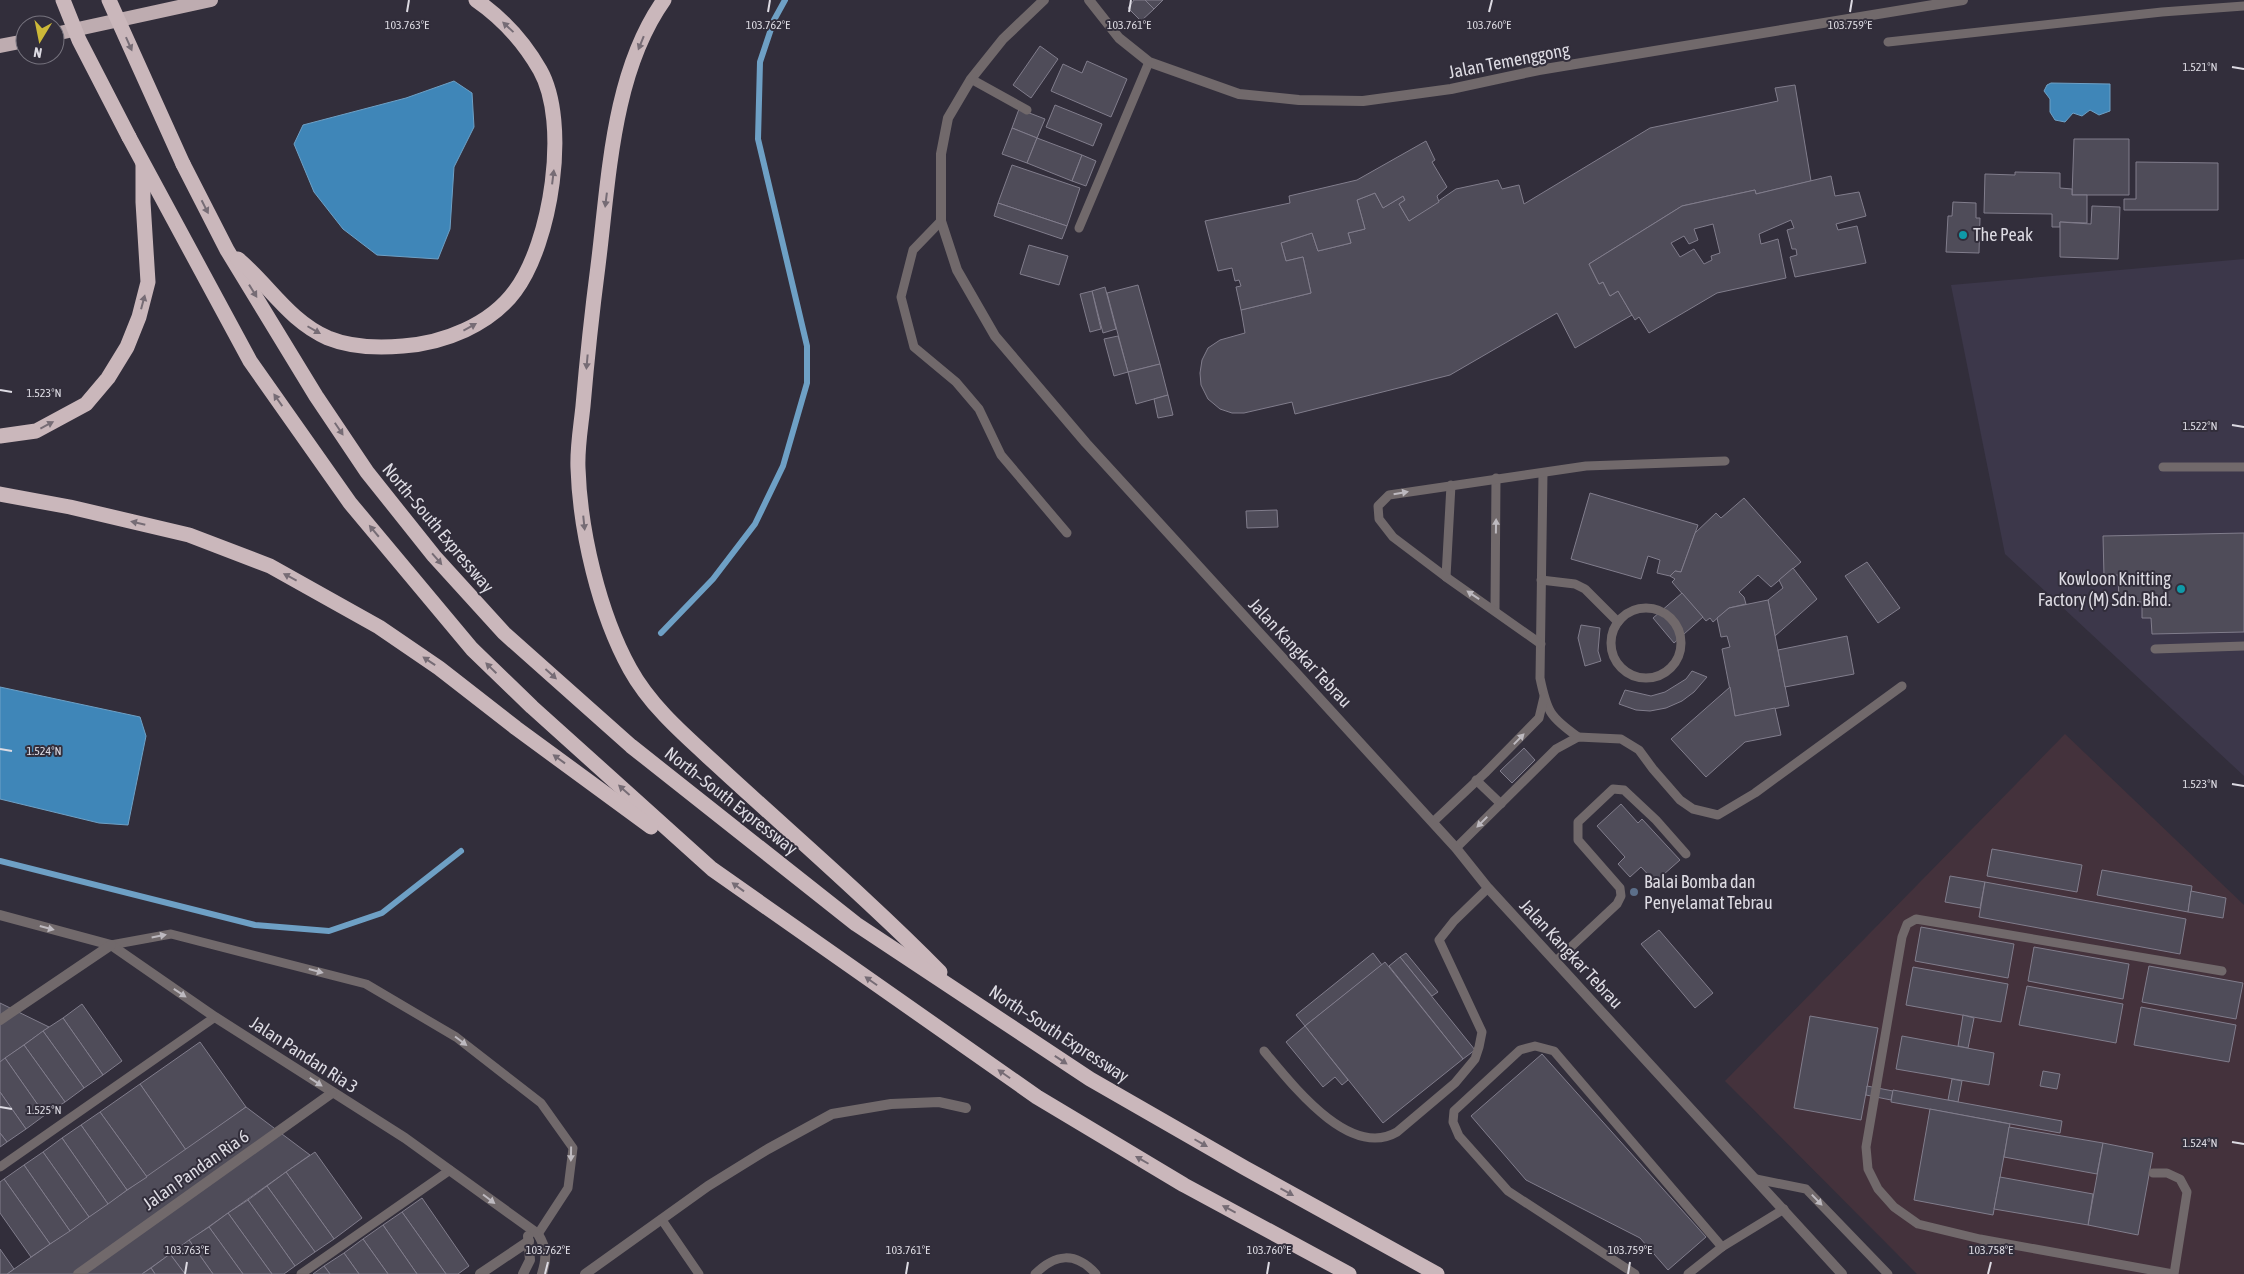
<svg xmlns="http://www.w3.org/2000/svg" width="2244" height="1274" font-family="'Asap Condensed',sans-serif">
	<style>
		.built { fill: #3c374a }
		.education { fill: #44323c }
		.water { fill: #3f86b8; stroke: #6ea0c5 }
		.lines { fill: none; stroke-linecap: round; stroke-linejoin: round }
		.stream { stroke: #6ea0c5; stroke-width: 6 }
		.building { fill: #4f4c59; stroke: #817d8c; fill-rule: evenodd }
		.service { stroke: #71696b; stroke-width: 9 }
		.minor { stroke: #71696b; stroke-width: 10 }
		.tertiary { stroke: #71696b; stroke-width: 10 }
		.trunk { stroke: #beacb0; stroke-width: 14 }
		.motorway { stroke: #cab7bb; stroke-width: 15 }
		.motorway-bridge { stroke: #cab7bb; stroke-width: 15 }
		.oneway { fill: #766c75 }
		.oneway2 { fill: #bdb9bf }
		.ticks { fill: none; stroke: #dddbe3; stroke-width: 2 }
		.culture-dot { fill: #0f9aa8; stroke: #322e3b; stroke-width: 2 }
		.service-dot { fill: #5c6f8a; stroke: #322e3b; stroke-width: 2 }
		.labels { text-anchor: middle; stroke-width: 4; stroke-linejoin: round; paint-order: stroke }
		.street-label { font-size: 18px; fill: #dddbe3; stroke: #322e3b }
		.poi-label { font-size: 18px; fill: #dddbe3; stroke: #322e3b; text-anchor: start }
		.ticks-label { font-size: 12px; text-anchor: middle; fill: #dddbe3; stroke: #322e3b; stroke-width: 4; stroke-linejoin: round; paint-order: stroke }
	</style>
	<rect width="100%" height="100%" fill="#322e3b"/>
	<path class="built" d="M2244,259v517l-239,-222 -54,-269z"/>
	<path class="education" d="M2065,734l179,171v369h-327l-192,-193z"/>
	<g class="water">
		<path d="M454,81l18,12 2,34 -20,40 -4,62 -12,30 -61,-4 -34,-26 -29,-37 -20,-48 9,-19 103,-27z"/>
		<path d="M2051,83l59,1v27l-11,4 -9,-5 -8,6 -9,-3 -8,9 -10,-2 -5,-8v-13l-6,-8 3,-6z"/>
		<path d="M0,687l140,30 6,19 -18,89 -29,-2 -99,-24z"/>
	</g>
	<g class="lines">
		<g class="stream">
			<path d="M661,633l52,-54 42,-55 28,-58 24,-83v-37l-49,-207 2,-77 14,-42 11,-20"/>
			<path d="M0,861l255,64 74,6 53,-18 79,-62"/>
		</g>
	</g>
	<g class="building">
		<path d="M1134,0h11l9,9 -13,12 -13,-13z"/>
		<path d="M1145,0h18l-9,9z"/>
		<path d="M1040,46l18,13 -27,39 -18,-13z"/>
		<path d="M1087,61l40,18 -16,38 -60,-26 12,-27 19,9z"/>
		<path d="M1795,85l16,96 -55,13 -1,-4 -73,16 -93,58 10,20 4,-2 7,14 8,-5 14,24 -57,33 -18,-35 -107,62 -155,39 -3,-12 -48,11h-12l-12,-4 -12,-10 -7,-14 -1,-12 2,-13 6,-12 12,-8 25,-7 -4,-23 70,-17 -8,-36 -17,4 -5,-18 31,-10 6,18 33,-8 -3,-10 17,-4 -8,-29 18,-7 8,15 20,-12 2,4 -6,4 10,17 47,-32 42,-9 4,9 17,-4 5,19 126,-76 128,-27 -3,-13z"/>
		<path d="M1055,105l47,19 -9,22 -47,-19z"/>
		<path d="M1019,109l26,10 -8,19 -25,-10z"/>
		<path d="M1012,128l25,10 -10,25 -25,-9z"/>
		<path d="M1037,138l45,17 -10,26 -45,-18z"/>
		<path d="M2074,139h55v56h-57z"/>
		<path d="M1426,141l9,19 -3,2 15,25 -10,9 2,6 -30,19 -10,-17 6,-4 -2,-4 -20,12 -8,-15 -18,7 8,29 -17,4 3,10 -33,8 -6,-18 -31,10 5,18 17,-4 8,36 -70,17 -5,-23 5,-1 -2,-6 -4,1 -3,-13 -14,3 -13,-50 85,-18 -1,-7 68,-16z"/>
		<path d="M1082,155l14,6 -10,25 -14,-5z"/>
		<path d="M2136,162l82,1v47h-94v-11h12z"/>
		<path d="M1012,165l68,23 -13,38 -69,-23z"/>
		<path d="M2015,172l45,1v15l12,1v6h15v28l-27,-1v5h-8v-13l-68,-1 1,-39 30,1z"/>
		<path d="M1831,176l4,20 24,-4 7,24 -30,8 2,6 19,-4 9,37 -71,14 -5,-20 7,-2 -1,-6h-4l-5,-19 7,-2 -3,-8 -32,14 2,10 17,-5 8,39 -69,15 -68,40 -10,-16 -4,3 -17,-29 -8,5 -7,-14 -4,2 -10,-20 93,-58 73,-16 1,4zM1713,224l7,29 -9,3 1,4 -8,4 -10,-15 -14,8 -9,-14 13,-7 5,8 9,-4 -4,-11z"/>
		<path d="M1953,202l23,1v15h4l-1,35 -33,-1 2,-36h4z"/>
		<path d="M998,203l69,23 -5,13 -68,-23z"/>
		<path d="M2092,206l28,1 -2,52 -58,-2v-35l31,2z"/>
		<path d="M1029,245l39,11 -9,29 -39,-11z"/>
		<path d="M1138,285l22,79 -32,8 -21,-79z"/>
		<path d="M1105,287l11,42 -13,4 -11,-42z"/>
		<path d="M1092,291l9,38 -11,3 -10,-38z"/>
		<path d="M1118,336l10,36 -14,4 -10,-37z"/>
		<path d="M1160,364l8,31 -32,9 -8,-32z"/>
		<path d="M1168,395l5,20 -15,3 -4,-19z"/>
		<path d="M1590,493l108,32 -17,47 -6,-1 -5,5 -13,-3 3,-13 -12,-4 -7,23 -70,-20z"/>
		<path d="M1744,498l57,64 -30,25 -13,-12 -19,17 5,5 2,7 -17,4 -16,14 -3,-4 -4,3 -34,-39 3,-3 -5,-3 5,-5 6,1 14,-39 21,-20 5,5z"/>
		<path d="M1277,510l1,17 -31,1 -1,-17z"/>
		<path d="M2244,533v99l-92,2 -1,-16h-9v-16h-23l-1,-27 -14,1 -1,-40z"/>
		<path d="M1867,562l33,46 -22,15 -33,-47z"/>
		<path d="M1793,568l24,31 -42,37 -7,-36 15,-12 -4,-8z"/>
		<path d="M1682,593l21,24 -29,26 -21,-25z"/>
		<path d="M1768,600l21,106 -54,10 -13,-67 8,-2 -3,-11 -6,1 -4,-19 12,-10z"/>
		<path d="M1581,625l19,3 -2,23 3,10 -16,5 -7,-28z"/>
		<path d="M1847,636l7,38 -69,13 -7,-37z"/>
		<path d="M1692,671l15,6 -13,15 -12,9 -16,7 -16,3 -14,-1 -17,-6 6,-14 26,6 14,-4 21,-13z"/>
		<path d="M1730,687l5,29 40,-8 6,27 -36,7 -39,35 -35,-38z"/>
		<path d="M1524,748l11,12 -23,23 -12,-12z"/>
		<path d="M1621,804l17,19 4,-4 38,41 -25,22 -14,-15 -11,10 -12,-13 7,-7 -28,-31z"/>
		<path d="M1992,849l90,16 -5,27 -90,-16z"/>
		<path d="M2102,870l90,16 -4,26 -91,-17z"/>
		<path d="M1950,876l35,6 -5,26 -35,-6z"/>
		<path d="M1985,882l201,37 -6,35 -201,-37z"/>
		<path d="M2191,891l35,7 -3,20 -35,-6z"/>
		<path d="M1921,927l93,17 -6,34 -93,-17z"/>
		<path d="M1659,930l54,63 -18,15 -54,-64z"/>
		<path d="M2034,947l95,17 -6,35 -95,-18z"/>
		<path d="M1373,953l9,12 -77,61 -9,-11z"/>
		<path d="M1406,953l32,39 -6,4 -32,-39z"/>
		<path d="M1400,957l75,93 -12,9 -74,-93z"/>
		<path d="M1385,962l78,97 -80,64 -78,-97z"/>
		<path d="M2149,966l94,17 -7,36 -94,-17z"/>
		<path d="M1913,967l95,17 -7,38 -95,-17z"/>
		<path d="M2027,986l96,18 -7,39 -97,-18z"/>
		<path d="M0,1003l49,24 -49,35z"/>
		<path d="M82,1004l40,57 -19,14 -40,-57z"/>
		<path d="M2141,1007l95,18 -7,37 -95,-17z"/>
		<path d="M1963,1015l11,3 -6,30 -10,-2z"/>
		<path d="M1810,1016l68,12 -17,92 -67,-12z"/>
		<path d="M63,1018l40,57 -19,13 -41,-57z"/>
		<path d="M1305,1026l43,54 -6,5 -7,-8 -12,10 -37,-45z"/>
		<path d="M43,1031l41,57 -19,14 -41,-57z"/>
		<path d="M1902,1036l92,17 -5,32 -93,-16z"/>
		<path d="M200,1042l46,65 -60,43 -46,-66z"/>
		<path d="M24,1045l41,57 -20,13 -40,-57z"/>
		<path d="M1542,1054l164,183 -38,33 -28,-32 -114,-58 -55,-64z"/>
		<path d="M5,1058l40,57 -19,14 -26,-37v-30z"/>
		<path d="M2043,1071l17,3 -3,15 -17,-3z"/>
		<path d="M1952,1079l10,2 -4,21 -10,-2z"/>
		<path d="M140,1084l46,66 -39,27 -47,-65z"/>
		<path d="M1867,1086l26,5 -2,9 -25,-5z"/>
		<path d="M1893,1090l169,31 -2,12 -169,-31z"/>
		<path d="M0,1092l26,37 -19,13 -7,-9z"/>
		<path d="M246,1107l64,48 -168,119h-135z"/>
		<path d="M1930,1109l80,15 -17,91 -79,-15z"/>
		<path d="M100,1112l47,65 -20,13 -46,-65z"/>
		<path d="M81,1125l46,65 -19,14 -46,-66z"/>
		<path d="M2009,1127l94,16 -6,31 -93,-17z"/>
		<path d="M0,1133l7,9 -7,5z"/>
		<path d="M62,1138l46,66 -19,13 -46,-65z"/>
		<path d="M2103,1143l50,10 -15,82 -50,-10z"/>
		<path d="M43,1152l46,65 -19,14 -46,-66z"/>
		<path d="M315,1152l47,66 -28,21 -48,-67z"/>
		<path d="M24,1165l46,66 -20,13 -46,-65z"/>
		<path d="M286,1172l48,67 -19,13 -48,-66z"/>
		<path d="M2000,1177l93,17 -5,31 -94,-16z"/>
		<path d="M4,1179l46,65 -19,13 -31,-44v-31z"/>
		<path d="M267,1186l48,66 -20,14 -47,-66z"/>
		<path d="M422,1198l47,68 -11,8h-12l-44,-62z"/>
		<path d="M248,1200l47,66 -11,8h-12l-44,-61z"/>
		<path d="M402,1212l44,62h-29l-34,-49z"/>
		<path d="M228,1213l44,61h-29l-34,-47z"/>
		<path d="M383,1225l34,49h-29l-25,-35z"/>
		<path d="M209,1227l34,47h-30l-24,-34z"/>
		<path d="M363,1239l25,35h-29l-15,-21z"/>
		<path d="M189,1240l24,34h-28l-15,-20z"/>
		<path d="M0,1249l14,20 -7,5h-7z"/>
		<path d="M344,1253l15,21h-29l-6,-8z"/>
		<path d="M170,1254l15,20h-30l-4,-6z"/>
		<path d="M324,1266l6,8h-17z"/>
		<path d="M151,1268l4,6h-13z"/>
	</g>
	<g class="lines">
		<g class="service">
			<path d="M1888,42l274,-30 82,-6"/>
			<path d="M971,79l56,31"/>
			<path d="M941,221l-28,29 -12,47 13,50 42,35 23,27 22,46 66,78"/>
			<path d="M1079,228l70,-166"/>
			<path d="M2163,467h81"/>
			<path d="M1543,473l-3,205c7,34 10,39 38,59"/>
			<path d="M1446,577l5,-92"/>
			<path d="M1541,580l34,4 10,5 33,33"/>
			<circle cx="1646" cy="643" r="35"/>
			<path d="M1495,610l1,-132"/>
			<path d="M1541,644l-95,-67 -53,-40 -14,-18 -1,-13 11,-11 197,-29 139,-5"/>
			<path d="M2155,649l89,-3"/>
			<path d="M1476,780l25,24"/>
			<path d="M1433,822l52,-49 54,-55 5,-21"/>
			<path d="M1456,848l100,-99 22,-12 43,2 18,11 14,19 27,31 13,9 25,6 37,-22 147,-107"/>
			<path d="M111,945l60,-11 195,50 90,53 85,66 32,45 -5,40 -30,46"/>
			<path d="M1556,961l61,-57 4,-8 -1,-8 -42,-48v-18l35,-33 11,1 32,30 30,34"/>
			<path d="M1264,1051c27,32 85,109 133,81l58,-49 20,-24 4,-12 3,-15 -43,-92 15,-19 34,-33"/>
			<path d="M0,1167l215,-150"/>
			<path d="M2153,1173h14l13,6 7,13 -13,82"/>
			<path d="M1756,1179l50,10 82,85"/>
			<path d="M662,1220l37,54"/>
			<path d="M301,1274l149,-104"/>
			<path d="M1035,1274c20,-20 40,-23 61,0"/>
			<path d="M1635,1274l-127,-83 -49,-55 -6,-14 1,-11 66,-61 15,-4 19,5 168,196"/>
			<path d="M1688,1274l34,-27 62,-38"/>
			<path d="M2173,1274l-193,-35 -62,-15 -24,-17 -16,-18 -10,-20 -2,-22 36,-210 5,-13 9,-5 306,52"/>
		</g>
		<g class="minor">
			<path d="M1089,0l30,38 30,24 90,32 60,6 64,1 88,-12 88,-19 424,-70"/>
			<path d="M0,915l111,30 104,72 190,121 133,96c9,15 9,24 4,40"/>
			<path d="M0,1020l111,-75"/>
			<path d="M78,1274l254,-181"/>
			<path d="M480,1274l49,-33"/>
			<path d="M523,1274l7,-14 -2,-24"/>
			<path d="M585,1274l123,-88 60,-37 64,-35 59,-10 48,-2 27,6"/>
		</g>
		<path class="tertiary" d="M1044,0l-41,39 -32,40 -23,39 -7,36v67l16,49 38,66 91,107 370,405 32,40 354,386"/>
		<g class="trunk">
			<path d="M55,34l156,-34"/>
			<path d="M0,46l25,-5"/>
		</g>
		<g class="motorway">
			<path d="M664,0c-52,73 -55,179 -66,266 -6,46 -11,93 -15,140 -2,20 -6,42 -5,62 2,63 21,145 52,201 23,42 64,74 99,107 71,65 144,128 211,196"/>
			<path d="M129,137l121,224 100,142 122,146 60,58 180,162 325,228 147,88 165,89"/>
			<path d="M183,164l44,86 89,146 51,76 67,84 70,77 127,113 225,178 234,155 155,89 192,106"/>
			<path d="M238,259c31,26 51,62 90,79 22,9 52,10 75,8 41,-3 87,-21 112,-55 36,-48 55,-168 25,-221 -16,-28 -38,-52 -64,-70"/>
			<path d="M0,436l36,-5 50,-27 22,-26 19,-31 12,-30 9,-35 -5,-80v-38"/>
			<path d="M0,494l70,13 119,28 81,31 109,61 60,41 77,60 135,99"/>
		</g>
		<g class="motorway-bridge">
			<path d="M63,0l16,40 50,97"/>
			<path d="M109,0l74,164"/>
		</g>
	</g>
	<defs><path id="oneway-solid" d="M-6-.8H1V-3.2L6.5 0L1 3.2V.8H-6Z" transform="scale(1.25)"/></defs>
	<g class="oneway">
		<use href="#oneway-solid" transform="translate(508 27) rotate(-137)"/>
		<use href="#oneway-solid" transform="translate(641 43) rotate(112)"/>
		<use href="#oneway-solid" transform="translate(129 44) rotate(66)"/>
		<use href="#oneway-solid" transform="translate(553 177) rotate(-83)"/>
		<use href="#oneway-solid" transform="translate(606 200) rotate(97)"/>
		<use href="#oneway-solid" transform="translate(205 207) rotate(63)"/>
		<use href="#oneway-solid" transform="translate(253 291) rotate(58)"/>
		<use href="#oneway-solid" transform="translate(143 302) rotate(-75)"/>
		<use href="#oneway-solid" transform="translate(470 327) rotate(-29)"/>
		<use href="#oneway-solid" transform="translate(314 330) rotate(30)"/>
		<use href="#oneway-solid" transform="translate(587 362) rotate(95)"/>
		<use href="#oneway-solid" transform="translate(278 400) rotate(-125)"/>
		<use href="#oneway-solid" transform="translate(47 425) rotate(-28)"/>
		<use href="#oneway-solid" transform="translate(339 429) rotate(56)"/>
		<use href="#oneway-solid" transform="translate(138 523) rotate(-167)"/>
		<use href="#oneway-solid" transform="translate(584 523) rotate(84)"/>
		<use href="#oneway-solid" transform="translate(374 531) rotate(-130)"/>
		<use href="#oneway-solid" transform="translate(437 559) rotate(49)"/>
		<use href="#oneway-solid" transform="translate(290 577) rotate(-152)"/>
		<use href="#oneway-solid" transform="translate(429 661) rotate(-146)"/>
		<use href="#oneway-solid" transform="translate(491 668) rotate(-136)"/>
		<use href="#oneway-solid" transform="translate(551 674) rotate(42)"/>
		<use href="#oneway-solid" transform="translate(559 759) rotate(-144)"/>
		<use href="#oneway-solid" transform="translate(624 790) rotate(-138)"/>
		<use href="#oneway-solid" transform="translate(738 887) rotate(-144)"/>
		<use href="#oneway-solid" transform="translate(871 981) rotate(-145)"/>
		<use href="#oneway-solid" transform="translate(1061 1060) rotate(34)"/>
		<use href="#oneway-solid" transform="translate(1004 1074) rotate(-145)"/>
		<use href="#oneway-solid" transform="translate(1201 1143) rotate(30)"/>
		<use href="#oneway-solid" transform="translate(1142 1160) rotate(-150)"/>
		<use href="#oneway-solid" transform="translate(1287 1192) rotate(29)"/>
		<use href="#oneway-solid" transform="translate(1229 1209) rotate(-152)"/>
	</g>
	<g class="oneway2">
		<use href="#oneway-solid" transform="translate(1401 493) rotate(-10)"/>
		<use href="#oneway-solid" transform="translate(1496 526) rotate(-89)"/>
		<use href="#oneway-solid" transform="translate(1473 595) rotate(-146)"/>
		<use href="#oneway-solid" transform="translate(1519 739) rotate(-46)"/>
		<use href="#oneway-solid" transform="translate(1482 822) rotate(135)"/>
		<use href="#oneway-solid" transform="translate(47 928) rotate(15)"/>
		<use href="#oneway-solid" transform="translate(159 936) rotate(-11)"/>
		<use href="#oneway-solid" transform="translate(316 971) rotate(15)"/>
		<use href="#oneway-solid" transform="translate(180 993) rotate(34)"/>
		<use href="#oneway-solid" transform="translate(461 1041) rotate(37)"/>
		<use href="#oneway-solid" transform="translate(316 1082) rotate(33)"/>
		<use href="#oneway-solid" transform="translate(571 1154) rotate(91)"/>
		<use href="#oneway-solid" transform="translate(489 1199) rotate(37)"/>
		<use href="#oneway-solid" transform="translate(1817 1200) rotate(46)"/>
	</g>
	<path class="ticks" d="M407,12l2,-12M768,12l2,-12M1129,12l2,-12M1489,12l3,-12M1850,12l2,-12M2232,67l12,2M0,390l12,2M2232,425l12,2M0,749l12,2M2232,784l12,2M0,1107l12,2M2232,1142l12,2M185,1274l2,-12M545,1274l3,-12M906,1274l2,-12M1267,1274l2,-12M1628,1274l2,-12M1988,1274l3,-12"/>
	<g class="culture-dot">
		<circle cx="1963" cy="235" r="5"/>
		<circle cx="2181" cy="589" r="5"/>
	</g>
	<circle class="service-dot" cx="1634" cy="892" r="5"/>
	<g class="labels">
		<g class="street-label">
			<text transform="translate(1509 61) rotate(-11)" y="6">Jalan Temenggong</text>
			<text transform="translate(438 528) rotate(50)" y="6">North–South Expressway</text>
			<text transform="translate(1300 653) rotate(47)" y="6">Jalan Kangkar Tebrau</text>
			<text transform="translate(731 801) rotate(38)" y="6">North–South Expressway</text>
			<text transform="translate(1571 954) rotate(47)" y="6">Jalan Kangkar Tebrau</text>
			<text transform="translate(1059 1034) rotate(33)" y="6">North–South Expressway</text>
			<text transform="translate(304 1055) rotate(33)" y="6">Jalan Pandan Ria 3</text>
			<text transform="translate(196 1170) rotate(-35)" y="6">Jalan Pandan Ria 6</text>
		</g>
		<g class="poi-label">
			<text x="1973" y="241">The Peak</text>
			<text x="2171" y="585" text-anchor="end">Kowloon Knitting<tspan x="2171" dy="21">Factory (M) Sdn. Bhd.</tspan></text>
			<text x="1644" y="888">Balai Bomba dan<tspan x="1644" dy="21">Penyelamat Tebrau</tspan></text>
		</g>
	</g>
	<g class="ticks-label">
		<text x="407" y="29">103.763°E</text>
		<text x="768" y="29">103.762°E</text>
		<text x="1129" y="29">103.761°E</text>
		<text x="1489" y="29">103.760°E</text>
		<text x="1850" y="29">103.759°E</text>
		<text x="2200" y="71">1.521°N</text>
		<text x="44" y="397">1.523°N</text>
		<text x="2200" y="430">1.522°N</text>
		<text x="44" y="755">1.524°N</text>
		<text x="2200" y="788">1.523°N</text>
		<text x="44" y="1114">1.525°N</text>
		<text x="2200" y="1147">1.524°N</text>
		<text x="187" y="1254">103.763°E</text>
		<text x="548" y="1254">103.762°E</text>
		<text x="908" y="1254">103.761°E</text>
		<text x="1269" y="1254">103.760°E</text>
		<text x="1630" y="1254">103.759°E</text>
		<text x="1991" y="1254">103.758°E</text>
	</g>
	<g transform="translate(40 40) rotate(190)"><circle r="24" fill="#322e3b" stroke="#76737e"/>
	<path d="M0-4L9 19L0 12L-9 19Z" fill="#cdb938"/>
	<text y="-8" font-size="14" font-weight="bold" text-anchor="middle" fill="#dddbe3">N</text>
	</g>
</svg>
